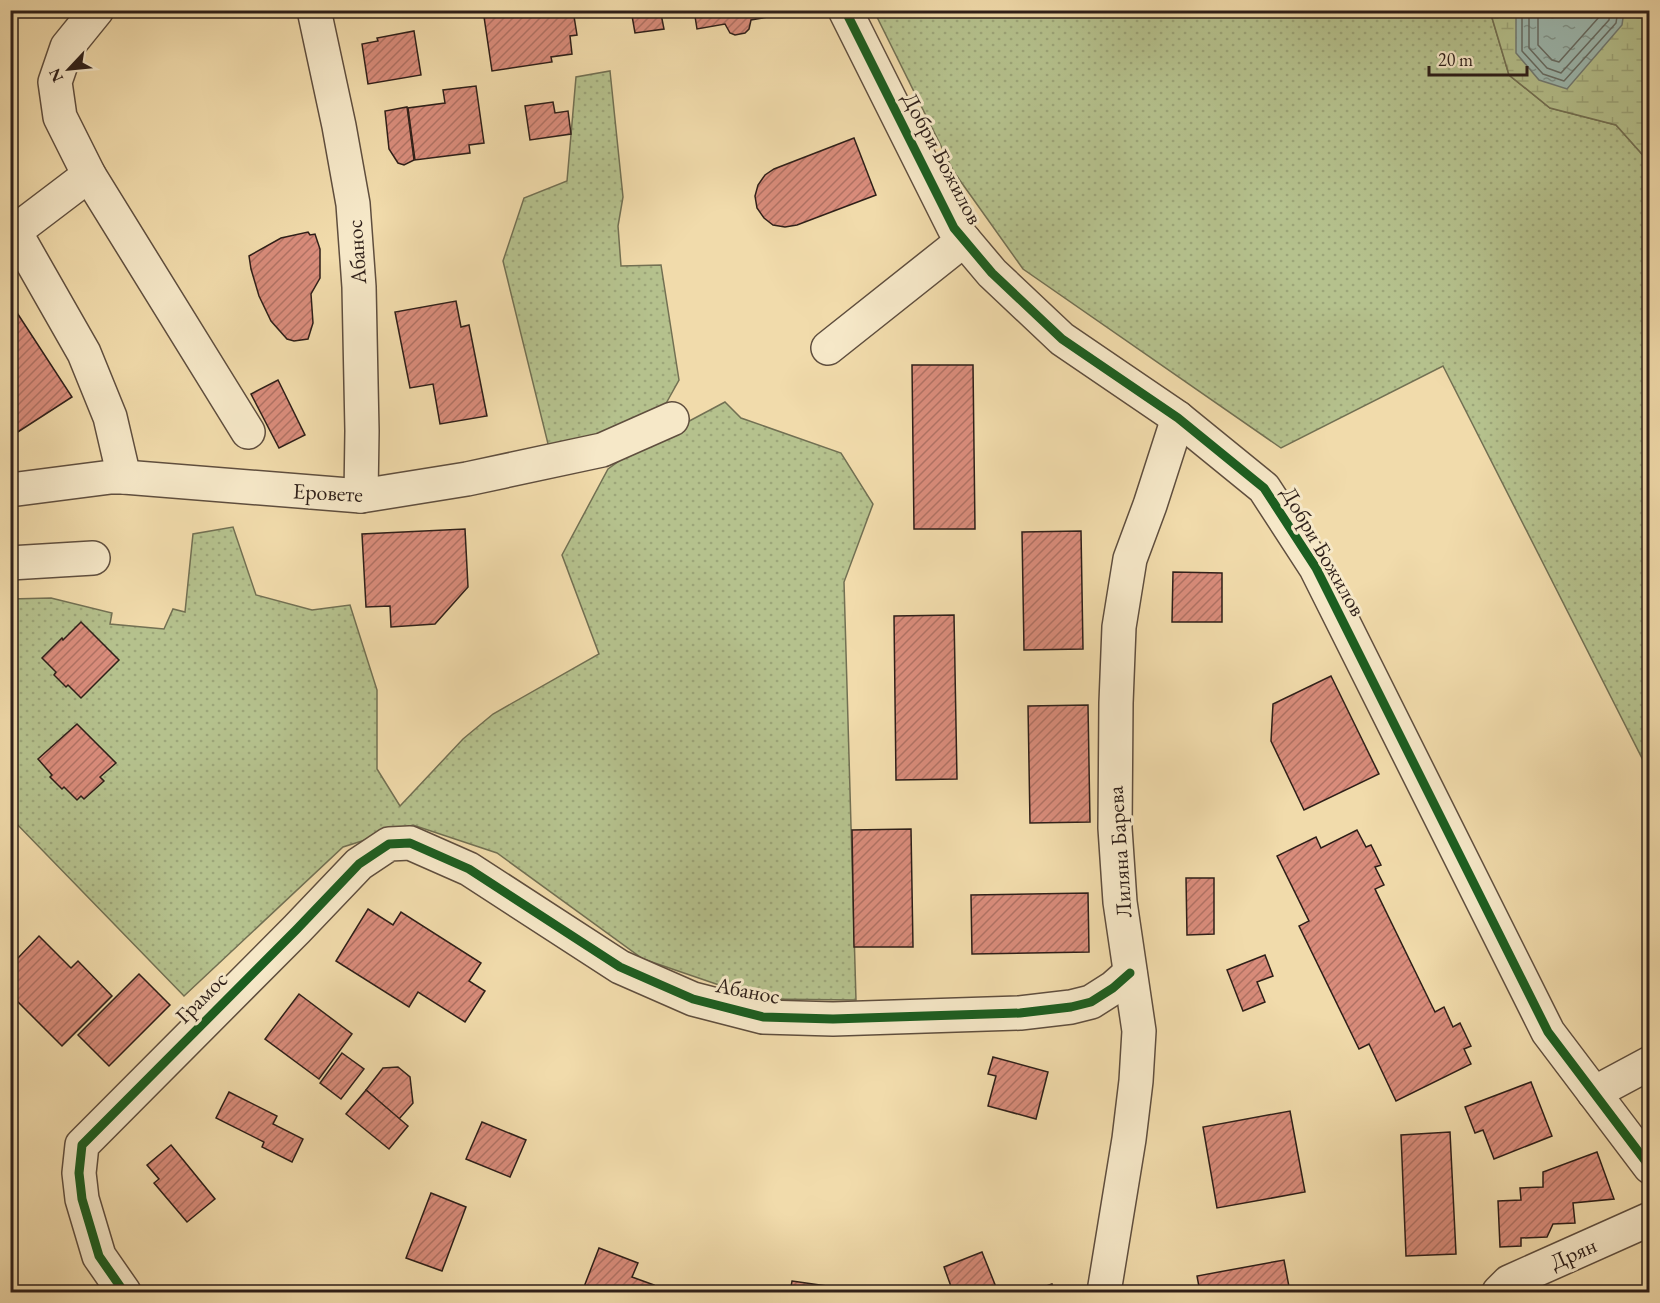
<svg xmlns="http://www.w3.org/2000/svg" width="1660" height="1303" font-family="'EB Garamond',serif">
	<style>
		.grass { fill: url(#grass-dots); stroke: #727053; stroke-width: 1.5 }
		.wetland { fill: url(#wetland-marsh); stroke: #727053; stroke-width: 1.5 }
		.water { fill: url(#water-ripples); stroke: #707b74; stroke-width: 1.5 }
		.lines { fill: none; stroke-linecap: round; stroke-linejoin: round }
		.shore { stroke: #656c65; stroke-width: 1.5 }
		.building { fill: url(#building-hatch); stroke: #2e1f19; stroke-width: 1.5 }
		.minor-casing { stroke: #5f4e3e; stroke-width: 36 }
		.minor { stroke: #f6e8c8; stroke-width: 33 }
		.cycleway-casing { stroke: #f6e8c8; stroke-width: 13 }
		.cycleway { stroke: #1b5e20; stroke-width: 9 }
		.labels { text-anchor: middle; stroke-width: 6; stroke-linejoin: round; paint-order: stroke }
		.street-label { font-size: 22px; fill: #2e1f19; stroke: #f6e8c8 }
	</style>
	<defs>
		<pattern id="grass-dots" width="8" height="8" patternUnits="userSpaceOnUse" patternTransform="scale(1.5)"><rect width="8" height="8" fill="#b5c18d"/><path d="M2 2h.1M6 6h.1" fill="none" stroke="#9ca579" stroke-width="1.8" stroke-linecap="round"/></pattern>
		<pattern id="wetland-marsh" width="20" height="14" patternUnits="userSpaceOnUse" patternTransform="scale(1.5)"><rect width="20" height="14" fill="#b5c18d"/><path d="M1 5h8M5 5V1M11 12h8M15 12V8" fill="none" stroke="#9ca579"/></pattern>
		<pattern id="water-ripples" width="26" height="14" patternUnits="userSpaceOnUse" patternTransform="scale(1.5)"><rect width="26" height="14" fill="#9cb9b1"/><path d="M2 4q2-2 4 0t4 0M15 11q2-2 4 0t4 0" fill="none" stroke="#80968f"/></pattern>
		<pattern id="building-hatch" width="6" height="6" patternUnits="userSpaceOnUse" patternTransform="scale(1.5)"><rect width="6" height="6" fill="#d98c7b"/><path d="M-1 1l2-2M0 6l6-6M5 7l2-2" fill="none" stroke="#b07264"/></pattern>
	</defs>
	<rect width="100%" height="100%" fill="#f1dbab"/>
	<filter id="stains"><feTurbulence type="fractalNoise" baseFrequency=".00333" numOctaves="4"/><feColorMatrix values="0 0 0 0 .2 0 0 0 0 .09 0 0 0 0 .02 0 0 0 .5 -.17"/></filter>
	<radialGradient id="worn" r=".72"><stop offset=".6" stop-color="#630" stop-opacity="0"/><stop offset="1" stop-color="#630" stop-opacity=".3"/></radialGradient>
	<g class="grass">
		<path d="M874,11h616l19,64 41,33 66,17 33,37v610l-206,-406 -162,82 -258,-179 -69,-97z"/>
		<path d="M610,71l13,126 -5,29 3,40 40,-1 18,115 -15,27 -65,32 -50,9 -46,-187 21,-63 43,-17 9,-104z"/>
		<path d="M725,402l16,16 100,35 32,51 -29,78 12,418 -96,-1 -117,-40 -146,-106 -84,-28 -70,22 -159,149 -173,-178 -1,-219 41,-1 61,15 -2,11 54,5 9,-20 12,3 8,-78 40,-7 23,68 56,15 38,-5 27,85v79l23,37 63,-67 30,-25 106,-60 -37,-99 46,-86 25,-18z"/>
	</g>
	<path class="wetland" d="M1490,11h159v151l-33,-37 -66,-17 -41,-33z"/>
	<path class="water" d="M1516,11v-1l108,1 -2,14 -55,64 -28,-9 -23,-27z"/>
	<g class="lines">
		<g class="shore">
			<path d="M1522,10v41l21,23 21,7 52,-58 2,-13"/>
			<path d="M1529,10v38l18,20 14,5 48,-53 1,-10"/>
			<path d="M1538,10v35l14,15 7,2 41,-46 1,-6"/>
		</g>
	</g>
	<g class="building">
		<path d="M483,10h90l4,25 -7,1 2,18 -21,3 1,5 -60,9z"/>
		<path d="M631,10h49l-19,4 3,15 -29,4z"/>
		<path d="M694,10h90l1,4 -34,6 -2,9 -4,4 -10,2 -5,-2 -5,-9 -28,5z"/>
		<path d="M414,31l7,44 -53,9 -6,-40 16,-3 -1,-3z"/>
		<path d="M476,86l8,57 -15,2 1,8 -55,7 -7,-52 37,-5 -2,-13z"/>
		<path d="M553,102l2,11 13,-2 3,23 -41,6 -5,-34z"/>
		<path d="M407,107l7,53 -10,5 -6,-2 -9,-14 -4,-38z"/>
		<path d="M854,138l22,57 -79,30 -12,2 -12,-2 -9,-7 -7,-10 -2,-12 3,-11 7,-10 9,-6z"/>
		<path d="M308,232l2,3 5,-1 5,15v29l-9,16 2,29 -5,16 -14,2 -7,-2 -16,-18 -12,-25 -8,-27 -2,-13 32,-18z"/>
		<path d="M456,301l5,26 8,-2 18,91 -47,8 -7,-40 -23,4 -15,-76z"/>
		<path d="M10,302l62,95 -62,40z"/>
		<path d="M912,365h61l2,164h-61z"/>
		<path d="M278,380l27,55 -26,13 -28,-54z"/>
		<path d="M465,529l3,58 -33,37 -44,3 -1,-21 -24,1 -4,-73z"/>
		<path d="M1081,531l2,118 -59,1 -2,-118z"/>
		<path d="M1173,572l49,1v49h-50z"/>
		<path d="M954,615l3,164 -61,1 -2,-164z"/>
		<path d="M81,622l38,38 -38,38 -13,-13 -2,2 -12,-12 2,-3 -14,-14 20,-20 1,2z"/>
		<path d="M1331,676l48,98 -75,36 -33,-69 2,-37z"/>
		<path d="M1088,705l2,117 -60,1 -2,-117z"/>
		<path d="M77,724l39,39 -16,14 4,4 -20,18 -3,-3 -4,4 -13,-13 -2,2 -12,-12 2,-2 -14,-16z"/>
		<path d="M911,829l2,118h-59l-2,-117z"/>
		<path d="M1357,830l9,17 5,-2 10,20 -6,2 9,18 -9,4 60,123 9,-5 9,20 7,-4 11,23 -7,3 7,15 -75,37 -27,-57 -10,5 -60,-123 10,-5 -32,-65 39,-19 5,11z"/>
		<path d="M1186,878h28v56l-27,1z"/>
		<path d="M1088,893l1,59 -117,2 -1,-59z"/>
		<path d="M368,909l25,16 8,-13 80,51 -12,18 16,10 -20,31 -47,-30 -9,15 -73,-46z"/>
		<path d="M39,936l32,32 7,-7 34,35 -50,50 -52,-52v-38l3,-3 5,5z"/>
		<path d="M1265,955l8,21 -16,6 8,20 -22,9 -16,-41z"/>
		<path d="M139,974l31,31 -61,61 -31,-31z"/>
		<path d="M299,994l53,40 -33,45 -54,-40z"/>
		<path d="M342,1053l22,16 -23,30 -21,-16z"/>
		<path d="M993,1057l55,15 -12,47 -48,-13 8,-30 -8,-2z"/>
		<path d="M398,1067l12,10 3,26 -14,16 -33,-29 17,-22z"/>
		<path d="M1531,1082l21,54 -58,23 -11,-29 -8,3 -10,-26z"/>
		<path d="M366,1090l42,36 -19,23 -43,-35z"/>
		<path d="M229,1092l48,24 -4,8 30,15 -11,23 -30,-15 2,-5 -48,-24z"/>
		<path d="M1290,1111l15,81 -88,16 -14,-81z"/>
		<path d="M482,1122l44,18 -16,37 -44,-18z"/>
		<path d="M1450,1132l6,122 -50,2 -5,-121z"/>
		<path d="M171,1145l44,54 -28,23 -33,-39 5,-4 -12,-14z"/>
		<path d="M1597,1152l17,47 -41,4 2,20 -22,1 -6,13 -26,1v8l-21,1 -2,-46 23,-1 -1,-12 23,-1v-15z"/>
		<path d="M431,1193l35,14 -24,64 -36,-13z"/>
		<path d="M599,1248l39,15 -6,14 22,8 -3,7h-69z"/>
		<path d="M982,1252l16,40h-45l-9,-25z"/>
		<path d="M1284,1260l6,32h-90l-3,-16z"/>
		<path d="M792,1281l77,11h-79z"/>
		<path d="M1052,1284l3,8h-26z"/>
	</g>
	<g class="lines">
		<defs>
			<g id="minor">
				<path d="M97,10l-30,37 -12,35 5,35 29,58 159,257"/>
				<path d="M314,10l25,116 14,78 6,83 3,144 -1,65"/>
				<path d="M845,10l109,218 38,45 70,66 116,79 86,70 52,80 232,464 102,135"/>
				<path d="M15,232l69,121 26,64 14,60"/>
				<path d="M10,235l79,-60"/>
				<path d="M828,348l136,-108"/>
				<path d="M10,490l101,-13h13l237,19 106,-17 135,-29 70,-31"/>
				<path d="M10,563l83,-5"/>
				<path d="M1594,1093l56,-30"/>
				<path d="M124,1292l-25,-36 -17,-57 -3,-26 3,-28 215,-216 62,-65 30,-20 21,-1 59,26 151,98 73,32 70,18 70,2 187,-6 51,-6 20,-5 22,-14 17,-15"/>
				<path d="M1104,1292l25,-153 7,-58 3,-50 -19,-129 -5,-74 1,-125 3,-76 11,-68 20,-54 28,-87"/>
				<path d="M1499,1292l10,-10 141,-63"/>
			</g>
		</defs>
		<use href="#minor" class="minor-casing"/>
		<use href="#minor" class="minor"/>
		<defs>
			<g id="cycleway">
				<path d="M845,10l109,218 38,45 70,66 116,79 86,70 52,80 232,464 102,135"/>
				<path d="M124,1292l-25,-36 -17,-57 -3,-26 3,-28 215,-216 62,-65 30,-20 21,-1 59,26 151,98 73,32 70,18 70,2 187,-6 51,-6 20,-5 22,-14 17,-15"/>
			</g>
		</defs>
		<use href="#cycleway" class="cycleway-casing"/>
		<use href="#cycleway" class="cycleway"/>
	</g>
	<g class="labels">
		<g class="street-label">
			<text transform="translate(943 158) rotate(62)" y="8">Добри Божилов</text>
			<text transform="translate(356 252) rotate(-94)" y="8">Абанос</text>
			<text transform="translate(328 492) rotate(3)" y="8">Еровете</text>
			<text transform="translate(1324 551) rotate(60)" y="8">Добри Божилов</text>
			<text transform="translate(1119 852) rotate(-94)" y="8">Лиляна Барева</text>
			<text transform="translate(748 990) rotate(11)" y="8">Абанос</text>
			<text transform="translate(201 997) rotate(-45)" y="8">Грамос</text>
			<text transform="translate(1573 1253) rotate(-24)" y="8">Дрян</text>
		</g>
	</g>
	<rect width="1660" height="1303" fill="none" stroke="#f1dbab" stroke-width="36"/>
	<rect x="12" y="12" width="1636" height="1279" fill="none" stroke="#2e1f19" stroke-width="3"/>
	<rect x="18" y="18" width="1624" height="1267" fill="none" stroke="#2e1f19" stroke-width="1.5"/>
	<g transform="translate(69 69) rotate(244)" stroke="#f6e8c8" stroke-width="4.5" paint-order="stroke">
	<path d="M0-4.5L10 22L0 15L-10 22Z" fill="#2e1f19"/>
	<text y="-9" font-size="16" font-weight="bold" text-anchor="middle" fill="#2e1f19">N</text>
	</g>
	<path d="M1429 66v9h98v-9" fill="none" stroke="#2e1f19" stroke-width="3"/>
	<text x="1438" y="66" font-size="18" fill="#2e1f19" stroke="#f6e8c8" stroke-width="4.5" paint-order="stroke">20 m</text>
	<rect width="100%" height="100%" filter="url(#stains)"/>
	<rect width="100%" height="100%" fill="url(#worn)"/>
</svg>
